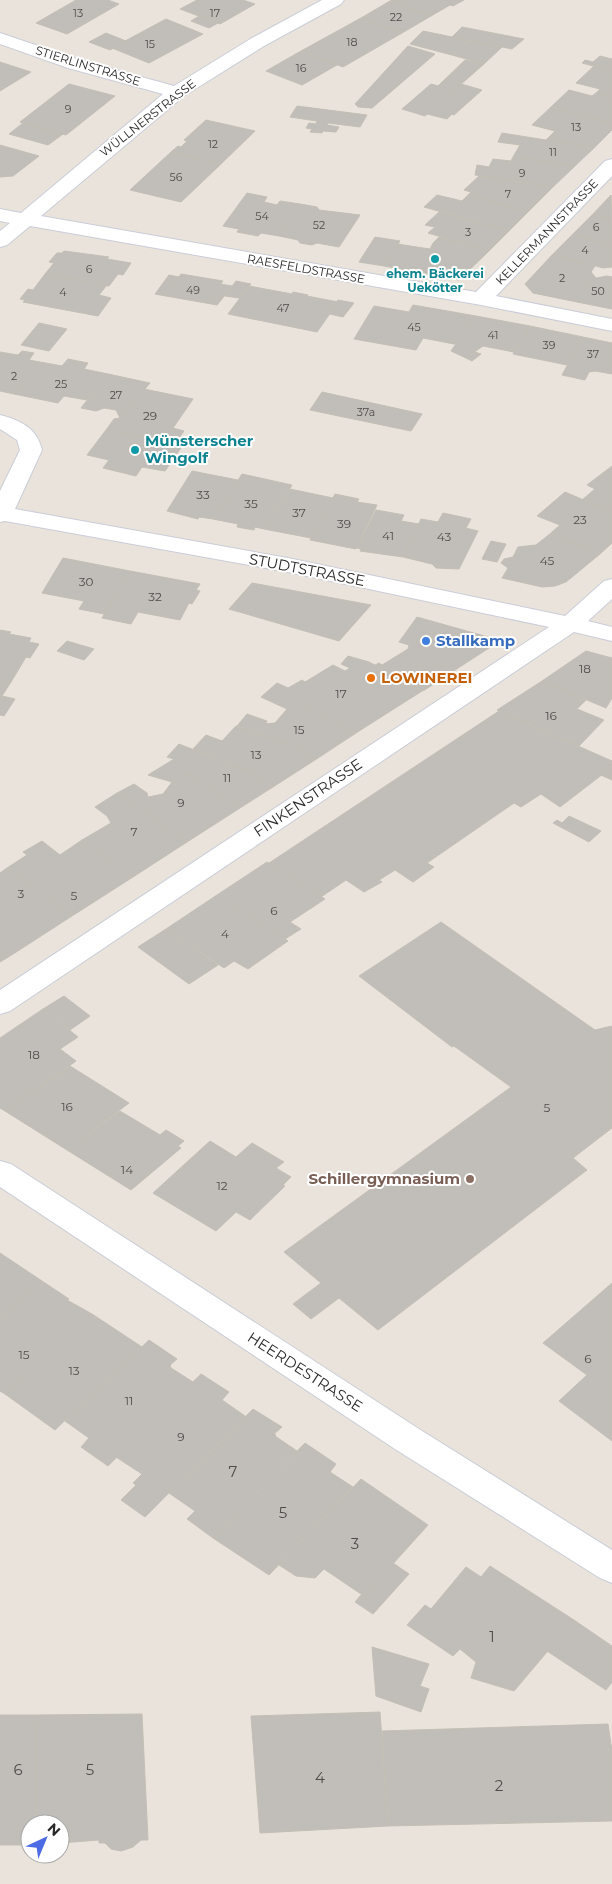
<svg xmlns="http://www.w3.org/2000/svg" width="612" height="1884" font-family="Montserrat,sans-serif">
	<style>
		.building { fill: #c1bdb8; stroke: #c4bfb5 }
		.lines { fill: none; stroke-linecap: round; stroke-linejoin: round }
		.minor-casing { stroke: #cacdd8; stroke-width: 2 }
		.minor { fill: #fff; fill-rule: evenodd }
		.culture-dot { fill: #0f9aa8; stroke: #fff; stroke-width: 2 }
		.shop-dot { fill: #3f7fe0; stroke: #fff; stroke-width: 2 }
		.food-dot { fill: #e8710a; stroke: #fff; stroke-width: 2 }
		.education-dot { fill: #8d6e63; stroke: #fff; stroke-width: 2 }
		.labels { text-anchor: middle; stroke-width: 4; stroke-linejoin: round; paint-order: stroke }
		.far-number-label { font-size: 11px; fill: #4e4d4c }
		.far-street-label { font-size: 12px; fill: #282828; stroke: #fff }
		.far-culture-label { font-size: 12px; font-weight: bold; fill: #0d838f; stroke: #fff }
		.number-label { font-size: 12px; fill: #4e4d4c }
		.culture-label { font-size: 15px; font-weight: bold; fill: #0d838f; stroke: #fff; text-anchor: start }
		.street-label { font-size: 15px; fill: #282828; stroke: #fff }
		.shop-label { font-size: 15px; font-weight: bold; fill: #366cbe; stroke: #fff; text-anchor: start }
		.food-label { font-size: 15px; font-weight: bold; fill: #c56008; stroke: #fff; text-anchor: start }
		.education-label { font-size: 15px; font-weight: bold; fill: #785e54; stroke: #fff; text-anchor: end }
		.near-number-label { font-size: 15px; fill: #4e4d4c }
	</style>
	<rect width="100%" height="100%" fill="#e9e3db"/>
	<g class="building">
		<path d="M76,0h32l11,4 -52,30 -31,-11z"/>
		<path d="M197,0h46l12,4 -35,20 -40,-15z"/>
		<path d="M392,0h72l-11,6 -3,-1 -19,11 -41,-15z"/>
		<path d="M390,1l41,15 -29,17 -41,-15z"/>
		<path d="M199,16l19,7 -9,5 -18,-7z"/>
		<path d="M361,18l41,15 -59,34 -42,-16z"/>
		<path d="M166,19l37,15 -54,29 -37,-15z"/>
		<path d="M462,27l62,12 -12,10 -60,-12z"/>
		<path d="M423,31l29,6 17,4 -17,14 -42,-11z"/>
		<path d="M106,33l20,8 -16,9 -21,-8z"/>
		<path d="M470,41l32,6 -18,17 -32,-9z"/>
		<path d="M408,46l27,8 -63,54 -14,-1 -3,-3z"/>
		<path d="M301,51l36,14 -35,20 -36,-14z"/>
		<path d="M600,56l12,3v12l-30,-8 3,-3 8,2z"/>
		<path d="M465,60l19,4 -59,52 -23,-7 29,-25 7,2z"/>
		<path d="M0,62l31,10 -31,19z"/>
		<path d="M594,66l18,5v26l-16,-4 4,-4 -24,-6z"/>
		<path d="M69,84l46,12 -49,39 -46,-13z"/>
		<path d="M461,84l21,6 -28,25 -2,-1 -5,5 -20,-5z"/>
		<path d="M569,90l23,6 4,-3 16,4v26l-61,-16z"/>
		<path d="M297,106l70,9 -7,12 -32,-4 -1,2 12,2 -3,5 -13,-1 -1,2 -12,-1 2,-3 -6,-1 3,-5 7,1 1,-3 -27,-4z"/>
		<path d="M551,107l61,16v7l-17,17 -49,-7 9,-9 -23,-6z"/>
		<path d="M206,120l49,11 -34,33 -50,-12 7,-6 3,1 6,-6 -3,-1z"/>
		<path d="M23,123l40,11 -15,11 -39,-11z"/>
		<path d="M502,133l44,7 49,7 -20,19 -62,-9 7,-12 -22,-3z"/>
		<path d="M0,145l39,11 -26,20 -13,1z"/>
		<path d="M171,152l50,12 -40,38 -51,-12z"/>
		<path d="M513,157l62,9 -22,21 -78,-12 2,-10 12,2 4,-8 18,2z"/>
		<path d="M479,176l74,11 -25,25 -60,-17 3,-3 -7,-2z"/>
		<path d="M247,193l20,4 -3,5 13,3 3,-4 20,3 -21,32 -18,-3 -3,3 -21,-4 2,-3 -16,-3z"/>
		<path d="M437,195l25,6 6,-6 60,17 -19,19 -85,-24z"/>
		<path d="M611,195l1,25 -19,-6z"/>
		<path d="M300,204l17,3 2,3 41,5 -21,32 -22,-4 -5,2 -12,-2 -2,-3 -19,-4z"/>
		<path d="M439,212l70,19 -20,20 -61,-18 7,-6 -10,-2z"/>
		<path d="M593,214l19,6v25l-39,-11z"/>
		<path d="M573,234l39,11v22l-9,1 -50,-14z"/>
		<path d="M375,237l25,4 -16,25 -25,-4z"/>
		<path d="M439,237l50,14 -30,29 -75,-14 13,-22 33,5 3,-6z"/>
		<path d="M64,251l45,6 -2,2 24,4 -8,12 -5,-1 -9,12 -64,-12 9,-11 -5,-1 8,-9h5z"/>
		<path d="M553,254l42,12 -4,6 5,6 -5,1 -14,23 -44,-9 -8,-9z"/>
		<path d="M45,274l62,11 -8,10 12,3 -13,18 -75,-14 2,-2 -5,-1 8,-10 5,1z"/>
		<path d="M181,274l42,7 -12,16 11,2 -5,6 -51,-9z"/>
		<path d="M169,275l10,2 -13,19 -11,-2z"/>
		<path d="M607,276l5,1v32l-35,-7 14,-23z"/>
		<path d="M236,281l15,3 -12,14 -14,-2z"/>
		<path d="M220,284l12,2 -10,13 -11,-2z"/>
		<path d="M249,286l43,8 1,-2 15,3 -1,1 31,6 -21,30 -89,-18z"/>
		<path d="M338,300l16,3 -11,14 -13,-3z"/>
		<path d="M413,305l63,11 -22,28 -31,-6 -7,12 -62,-11 20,-33 35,6z"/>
		<path d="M476,316l54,10 -16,26 -31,-6 -17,12 -15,-7 5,-7h-2z"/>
		<path d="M39,323l28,6 -18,22 -28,-6z"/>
		<path d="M530,326l53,11 -16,28 -54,-11z"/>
		<path d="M583,337l29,6v31l-17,-3 -6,1 -4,8 -23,-5z"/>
		<path d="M22,351l12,2 -5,7 11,2 -26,32 -14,-3v-39l18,3z"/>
		<path d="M475,352l6,2 -9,7 -6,-3z"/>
		<path d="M68,359l20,4 -4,6 24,5 -21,26 -23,-4 -6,7 -44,-9 26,-32 22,4z"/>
		<path d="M108,374l42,9 -24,29 -8,2 -2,-4 -12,-2 -8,3 -15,-3z"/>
		<path d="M144,389l49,10 -20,29 11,3 -9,12 -69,-13 8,-11 6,-1 -2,-4 8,-2z"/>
		<path d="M322,392l100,22 -11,17 -101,-21z"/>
		<path d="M106,430l69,13 8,2 -18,26 -23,-4 -6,9 -33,-8 6,-8 -22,-5z"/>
		<path d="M612,466v46l-30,-12 13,-11 -8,-4z"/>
		<path d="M192,471l46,9 -25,39 -14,-2 -1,2 -31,-8z"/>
		<path d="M242,474l50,11 -28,44 -9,-2 -1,3 -17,-3 1,-3 -25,-5z"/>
		<path d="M290,489l43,9 -22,40 -47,-9z"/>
		<path d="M565,492l47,20v31l-12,11 -49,-21 9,-8 -23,-9z"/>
		<path d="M335,494l24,5 -2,3 20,3 -21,44 -46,-9z"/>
		<path d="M376,510l28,5 -3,6 18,3 -16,33 -43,-6 1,-2 -4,-1z"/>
		<path d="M443,513l28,6 -5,9 12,3 -19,38 -23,-1 -4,-4 -29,-7 18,-38 17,3z"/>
		<path d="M551,533l49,21 -34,28 -11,4 -13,1 -40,-9 6,-10 -7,-5 3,-4 9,-2 5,-10 18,-2z"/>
		<path d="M491,541l15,3 -9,18 -15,-3z"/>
		<path d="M63,558l67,13 -26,43 -25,-5 5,-8 -42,-8z"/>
		<path d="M130,571l70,13 -4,6 4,1 -8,13 -3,-1 -9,17 -42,-8 -7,12 -29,-6z"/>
		<path d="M252,583l119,22 -32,36 -110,-32z"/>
		<path d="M417,617l71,20 4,4v5l-69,45 -48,-26 4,-2 3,2 26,-16 1,-4 -10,-3z"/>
		<path d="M0,630l11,2 -2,2 22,4 -2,4 10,2 -9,14 -4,-1 -15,25 -11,-3z"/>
		<path d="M67,641l27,8 -10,11 -27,-9z"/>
		<path d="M586,651l26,7v40l-6,10 -64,-27z"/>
		<path d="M348,656l21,6 53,29 -66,42 -62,-32 -7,8 -26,-12 16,-14 11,5 14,-8 3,2 28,-17 12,6 5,-3 -9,-4z"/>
		<path d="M0,679l11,3 -9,14 13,3 -11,17 -4,-1z"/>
		<path d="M542,681l44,19 -9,9 27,11 -25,26 -82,-36z"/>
		<path d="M294,701l62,32 -41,27 -25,-16 -53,-18 10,-12 20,7 -1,3 9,-1z"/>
		<path d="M499,711l113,50v6l-52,40 -19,-13 -20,13 -7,-4 -87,60 7,4 -21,15 -18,-12 -16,10 3,2 -18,10 -18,-12 -25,17 -52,-34z"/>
		<path d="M236,726l54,18 25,16 -42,27 -25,-16 -55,-22 13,-14 16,6z"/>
		<path d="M179,744l69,27 25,16 -33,21 -53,-35 -15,9 -24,-7 26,-16 -7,-2z"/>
		<path d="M612,767v13l-11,-5z"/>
		<path d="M187,773l53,35 -53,34 -70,-49 17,-9 13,9 1,4 15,-3 9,-12z"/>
		<path d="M117,793l70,49 -54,35 -51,-37 29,-17 -4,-7 -12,-9z"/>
		<path d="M569,816l32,15 -12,11 -36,-19 4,-3 5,3z"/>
		<path d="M82,840l51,37 -61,39 -65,-48 20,-13 -4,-3 19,-11 18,14z"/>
		<path d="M267,862l58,37 -35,23 11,7 -16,10 -68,-44z"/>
		<path d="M7,868l65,48 -62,40 -10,-8v-75z"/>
		<path d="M217,895l68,44 3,2 -40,28 -14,-8 -10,7 -58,-39z"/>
		<path d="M441,922l154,108 17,-4v102l-39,30 14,12 -209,160 -39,-32 -28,21 -18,-15 28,-21 -37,-31 227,-165 -57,-41 -2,1 -93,-71z"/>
		<path d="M166,929l52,36 -29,19 -51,-37z"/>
		<path d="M0,948l10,8 -10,6z"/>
		<path d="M64,996l26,20 -20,14 -27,-21z"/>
		<path d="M43,1009l35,28 -18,12 16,12 -71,50 -5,-3v-70z"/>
		<path d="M70,1066l59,37 -62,47 -62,-39z"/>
		<path d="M120,1111l40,24 6,-5 18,11 -6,5 3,2 -50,42 -64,-40z"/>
		<path d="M210,1141l26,16 16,-14 32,19 -8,6 15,9 -8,8 2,1 -35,34 -14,-8 -20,19 -63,-38z"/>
		<path d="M0,1253l42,28 -42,38z"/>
		<path d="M42,1281l27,18 -2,1 25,14 -87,80 -5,-3v-72z"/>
		<path d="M612,1283v158l-53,-40 28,-26 -44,-32z"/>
		<path d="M92,1314l50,33 -87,83 -50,-36z"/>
		<path d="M149,1340l28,19 -7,6 1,3 22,14 -85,84 -27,-19 8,-9 -24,-17z"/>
		<path d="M201,1374l28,18 -7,8 23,16 -100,101 -24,-17 15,-15 -3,-2 9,-9 -26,-17z"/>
		<path d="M253,1409l29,18 -8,7 2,1 -1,1 22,15 -84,87 -26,-19 8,-8 -26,-18z"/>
		<path d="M305,1443l31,21 -6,8 23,15 -84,88 -56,-37z"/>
		<path d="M361,1479l67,46 -64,71 -40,-27 -9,9 -19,-2 -17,-11z"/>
		<path d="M393,1563l16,11 -36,40 -18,-12 7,-8 2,2z"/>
		<path d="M490,1566l84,54 -60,71 -43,-13 5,-16 -16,-13 -7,7 -46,-31 18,-20 6,4 35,-42 15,10z"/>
		<path d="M574,1620l38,26v36l-6,8 -59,-39z"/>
		<path d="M372,1647l57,17 -9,22 9,3 -8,23 -45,-16z"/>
		<path d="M380,1712l8,114 -128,7 -9,-117z"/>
		<path d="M142,1714l6,126h-7l-8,7 -12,4 -10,-2 -6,-6h-6v-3l-39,3v-19h-25l2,-109z"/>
		<path d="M0,1715h37l-2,109h-5v21h-30z"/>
		<path d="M608,1724l4,27v70l-224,5 -6,-95z"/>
	</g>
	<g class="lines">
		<defs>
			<g id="minor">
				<path d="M322,0h22l-3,4 -77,42 -80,50 -143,120 435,76 129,-131 7,-2v17l-116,120 116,23v12l-131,-26 -451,-79 -23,19 -7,2v-16l10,-8 -10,-2v-12l21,4 142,-119 -95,-26 -68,-24v-11l80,27 94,26 78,-48z"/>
				<path d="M0,415c20,5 37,13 42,35l-27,59 273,49 277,58 39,-35 8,-2v20l-24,22 24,6v14l-38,-9 -564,379 -10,3v-24l549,-363 -261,-55 -283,-51 -5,1v-31l20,-41 -3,-10 -17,-11z"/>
				<path d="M0,1161l11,3 408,265 193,121v33l-12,-5 -205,-129 -395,-262z"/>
			</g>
		</defs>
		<use href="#minor" class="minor-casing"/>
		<use href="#minor" class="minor"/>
	</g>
	<g class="culture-dot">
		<circle cx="435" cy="259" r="5"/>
		<circle cx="135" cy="450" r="5"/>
	</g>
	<circle class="shop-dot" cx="426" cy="641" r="5"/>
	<circle class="food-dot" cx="371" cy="678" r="5"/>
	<circle class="education-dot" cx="470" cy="1179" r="5"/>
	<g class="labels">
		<g class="far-number-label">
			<text x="78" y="17">13</text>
			<text x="215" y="17">17</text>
			<text x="396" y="21">22</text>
			<text x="352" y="46">18</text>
			<text x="150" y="48">15</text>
			<text x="301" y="72">16</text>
			<text x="68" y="113">9</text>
			<text x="576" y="131">13</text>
			<text x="213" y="148">12</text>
			<text x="553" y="156">11</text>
			<text x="522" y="177">9</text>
			<text x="176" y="181">56</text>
			<text x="508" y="198">7</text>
			<text x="262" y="220">54</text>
			<text x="319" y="229">52</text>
			<text x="596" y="231">6</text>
			<text x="468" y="236">3</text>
			<text x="585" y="254">4</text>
			<text x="89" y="273">6</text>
			<text x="562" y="282">2</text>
			<text x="193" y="294">49</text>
			<text x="598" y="295">50</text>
			<text x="63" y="296">4</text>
			<text x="283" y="312">47</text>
			<text x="414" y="331">45</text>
			<text x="493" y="339">41</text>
			<text x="549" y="349">39</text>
			<text x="593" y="358">37</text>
			<text x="14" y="380">2</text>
			<text x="61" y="388">25</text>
			<text x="116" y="399">27</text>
			<text x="366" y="416">37a</text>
		</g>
		<g class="far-street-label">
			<text transform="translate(88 66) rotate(17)" y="4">STIERLINSTRASSE</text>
			<text transform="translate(148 118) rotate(-38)" y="4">WÜLLNERSTRASSE</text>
			<text transform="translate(547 232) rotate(-46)" y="4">KELLERMANNSTRASSE</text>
			<text transform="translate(306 269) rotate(10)" y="4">RAESFELDSTRASSE</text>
		</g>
		<g class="far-culture-label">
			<text x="435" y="278">ehem. Bäckerei<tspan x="435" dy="14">Uekötter</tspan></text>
		</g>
		<g class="number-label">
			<text x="150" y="420">29</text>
			<text x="203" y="499">33</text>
			<text x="251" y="508">35</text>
			<text x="299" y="517">37</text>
			<text x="580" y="524">23</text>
			<text x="344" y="528">39</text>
			<text x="388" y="540">41</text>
			<text x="444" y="541">43</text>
			<text x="547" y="565">45</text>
			<text x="86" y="586">30</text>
			<text x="155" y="601">32</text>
			<text x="585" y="673">18</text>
			<text x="341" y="698">17</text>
			<text x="551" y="720">16</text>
			<text x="299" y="734">15</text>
			<text x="256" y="759">13</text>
			<text x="227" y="782">11</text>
			<text x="181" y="807">9</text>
			<text x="134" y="836">7</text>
			<text x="21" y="898">3</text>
			<text x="74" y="900">5</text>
			<text x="274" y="915">6</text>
			<text x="225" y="938">4</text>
			<text x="34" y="1059">18</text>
			<text x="67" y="1111">16</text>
			<text x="547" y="1112">5</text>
			<text x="127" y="1174">14</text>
			<text x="222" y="1190">12</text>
			<text x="24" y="1359">15</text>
			<text x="588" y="1363">6</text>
			<text x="74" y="1375">13</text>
			<text x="129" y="1405">11</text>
			<text x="181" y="1441">9</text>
		</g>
		<g class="culture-label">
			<text x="145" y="446">Münsterscher<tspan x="145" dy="17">Wingolf</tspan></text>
		</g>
		<g class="street-label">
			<text transform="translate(307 570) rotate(11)" y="5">STUDTSTRASSE</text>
			<text transform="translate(308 798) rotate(-34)" y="5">FINKENSTRASSE</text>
			<text transform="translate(305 1372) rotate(33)" y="5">HEERDESTRASSE</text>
		</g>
		<g class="shop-label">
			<text x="436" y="646">Stallkamp</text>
		</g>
		<g class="food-label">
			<text x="381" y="683">LOWINEREI</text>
		</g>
		<g class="education-label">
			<text x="460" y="1184">Schillergymnasium</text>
		</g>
		<g class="near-number-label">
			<text x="233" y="1477">7</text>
			<text x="283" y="1518">5</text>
			<text x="355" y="1549">3</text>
			<text x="492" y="1642">1</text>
			<text x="18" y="1775">6</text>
			<text x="90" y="1775">5</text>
			<text x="320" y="1783">4</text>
			<text x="499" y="1791">2</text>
		</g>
	</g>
	<g transform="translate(45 1839) rotate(44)"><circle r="24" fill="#ffffff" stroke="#a9a9a9"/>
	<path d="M0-4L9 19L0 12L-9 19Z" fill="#4c6be5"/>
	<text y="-8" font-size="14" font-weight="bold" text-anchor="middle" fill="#282828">N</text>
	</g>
</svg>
